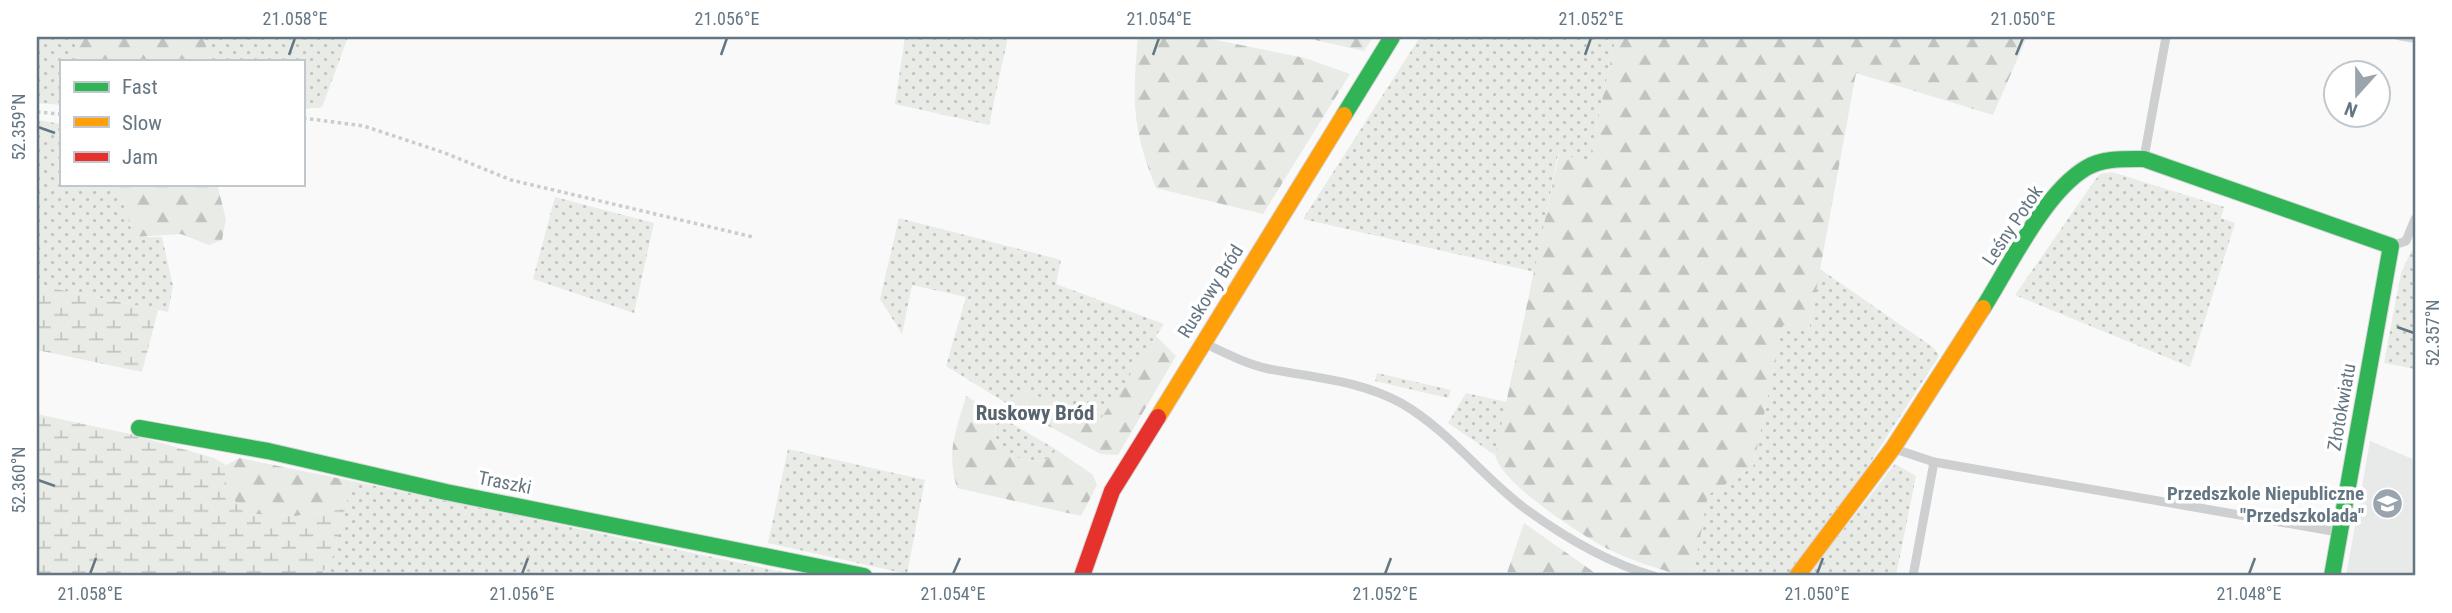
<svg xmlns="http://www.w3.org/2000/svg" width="2452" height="613" font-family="'Roboto Condensed',sans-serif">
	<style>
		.built { fill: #e8e9e9 }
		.grass { fill: url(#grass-dots) }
		.forest { fill: url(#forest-firs) }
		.wetland { fill: url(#wetland-marsh) }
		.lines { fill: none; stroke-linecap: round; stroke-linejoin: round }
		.stream { stroke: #ced6d9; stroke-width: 6 }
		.fast-casing { stroke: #d5d6d7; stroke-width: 18 }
		.slow-casing { stroke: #d5d6d7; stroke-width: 18 }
		.jam-casing { stroke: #d5d6d7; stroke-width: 18 }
		.path { stroke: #cbcccd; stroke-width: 3.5; stroke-dasharray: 3.5 3.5; stroke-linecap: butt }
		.lane { stroke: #cecfd0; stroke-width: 9 }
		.fast { stroke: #30b455; stroke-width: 16 }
		.slow { stroke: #ff9f0a; stroke-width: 16 }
		.jam { stroke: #e5322d; stroke-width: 16 }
		.ticks { fill: none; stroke: #657683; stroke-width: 2.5 }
		.labels { text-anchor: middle; stroke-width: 7; stroke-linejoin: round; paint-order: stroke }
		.street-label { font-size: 19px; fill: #657683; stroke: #fff }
		.poi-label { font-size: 19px; font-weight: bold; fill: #657683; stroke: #fff; text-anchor: end }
		.neighbourhood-label { font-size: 21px; font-weight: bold; fill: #57646e; stroke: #fff }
		.neatline { fill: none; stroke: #657683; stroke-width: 2.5 }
		.ticks-label { font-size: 18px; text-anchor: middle; fill: #657683 }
	</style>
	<defs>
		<pattern id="grass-dots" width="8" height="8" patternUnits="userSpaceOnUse" patternTransform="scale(1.75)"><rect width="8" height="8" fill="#e8ebe6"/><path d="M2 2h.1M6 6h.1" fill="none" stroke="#c0c3c0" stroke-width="1.8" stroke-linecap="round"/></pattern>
		<pattern id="forest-firs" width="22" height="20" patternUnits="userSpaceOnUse" patternTransform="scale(1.75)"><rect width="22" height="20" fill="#e8ebe6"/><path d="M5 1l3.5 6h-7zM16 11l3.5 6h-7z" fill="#c0c3c0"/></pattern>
		<pattern id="wetland-marsh" width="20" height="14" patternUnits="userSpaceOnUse" patternTransform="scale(1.75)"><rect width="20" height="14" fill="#e8ebe6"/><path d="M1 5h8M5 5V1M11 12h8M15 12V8" fill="none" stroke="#c0c3c0"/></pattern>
	</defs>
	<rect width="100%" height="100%" fill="#f9f9f9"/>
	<path class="built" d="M2370,441l45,19v116h-69z"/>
	<g class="grass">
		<path d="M37,37h36l7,24h-19v44l-24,-2z"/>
		<path d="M203,37h145l-26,70 -19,2v-48h-92z"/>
		<path d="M905,37h103l-19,88 -94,-21z"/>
		<path d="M1420,37h196l-27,124 -31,-7 -23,118 -232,-53z"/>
		<path d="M37,120l24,4v60h56l17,53h28l11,49 -5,26 -131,-27z"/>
		<path d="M2112,172l112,35 -3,11 14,5 -45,144 -175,-72 80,-115 5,-6z"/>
		<path d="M555,197l99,26 -20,90 -101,-34z"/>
		<path d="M899,218l162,42 -5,24 108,40 -64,97 -76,-30 -13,15 -65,-40 20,-69 -54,-12 -10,49 -22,-35z"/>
		<path d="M2412,250h3v119l-31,-6 17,-90z"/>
		<path d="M1820,269l114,79 5,8 -84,130 -65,87 -6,3h-91l14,-81 46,-28 30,-143 26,6z"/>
		<path d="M1377,373l74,17 -3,8 -73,-17z"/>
		<path d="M1466,393l41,9 -12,53 -47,-32z"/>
		<path d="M994,413l63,37 -13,11 -19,-1 -22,-7 -7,-15z"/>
		<path d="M788,449l137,31 -18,94 -139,-31z"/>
		<path d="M1895,464l21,12 -20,100h-89z"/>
		<path d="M352,481l450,95h-482l13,-20z"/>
	</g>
	<g class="forest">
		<path d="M73,37h130l8,24h-131z"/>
		<path d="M1138,37h63l104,21 45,16 -87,140 -107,-26c-24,-59 -24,-89 -18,-151z"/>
		<path d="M1302,37h71l-9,14z"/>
		<path d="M1616,37h411l-34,78 -137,-42 -47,257 -26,-5 -30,142 -45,28 -15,81h-12c-23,-8 -49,-15 -71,-26 -26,-13 -110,-67 -115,-95l64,-301 30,7z"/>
		<path d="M117,184h100l9,35 -4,21 -13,5 -28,-11 -47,3z"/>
		<path d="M1156,336l20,20 -58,99 -17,-1 -90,-48 13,-15 76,29z"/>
		<path d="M966,396l28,17 2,25 7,15 22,7 19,1 13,-11 36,25 4,10 -16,31 -124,-28c-11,-37 -1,-57 9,-92z"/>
		<path d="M240,458l112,23 -7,28 -49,7 -51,-2 -21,-27 2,-22z"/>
		<path d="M1524,523l71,50 14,3h-103z"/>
	</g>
	<g class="wetland">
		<path d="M37,285l121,25 -16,62 -105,-22z"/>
		<path d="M37,414l93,20 84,24 12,7 -2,22 21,27 51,2 49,-7 -12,47 -13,20h-283z"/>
	</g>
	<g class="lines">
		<path class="stream" d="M2398,37l17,3"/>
		<defs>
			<g id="fast">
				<path d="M1344,115l48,-78"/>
				<path d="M1983,308c26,-41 61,-115 103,-140 17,-10 38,-9 58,-9l247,87 -59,330"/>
				<path d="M139,428l129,23 178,41 418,84"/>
			</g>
			<g id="slow">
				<path d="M1158,417l186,-302"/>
				<path d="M1797,576l96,-128 90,-140"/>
			</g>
			<path id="jam" d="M1082,576l30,-85 46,-74"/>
		</defs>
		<use href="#fast" class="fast-casing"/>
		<use href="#slow" class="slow-casing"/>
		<use href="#jam" class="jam-casing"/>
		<g class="path">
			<path d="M37,112l24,2"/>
			<path d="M303,118l61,8 81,27 66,27 242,57"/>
		</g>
		<g class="lane">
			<path d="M2144,158l22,-121"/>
			<path d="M2394,245l12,-4 9,-22"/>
			<path d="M1204,343c21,10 42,21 65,26 46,9 90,11 132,34 47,27 80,72 122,104 38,28 85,56 131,69"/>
			<path d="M1895,449l39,13 404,70"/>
			<path d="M1913,576l21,-114"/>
		</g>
		<use href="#fast" class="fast"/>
		<use href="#slow" class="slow"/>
		<use href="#jam" class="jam"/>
	</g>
	<path class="ticks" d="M289,55l6,-17M721,55l6,-17M1153,55l6,-17M1585,55l6,-17M2016,55l7,-17M38,127l17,6M2397,327l17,6M38,480l17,6M90,574l6,-16M522,574l6,-16M953,574l7,-16M1385,574l6,-16M1817,574l6,-16M2249,574l6,-16"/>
	<defs>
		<symbol id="school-disc" viewBox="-11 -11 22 22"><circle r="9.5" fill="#99a4ac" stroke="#fff"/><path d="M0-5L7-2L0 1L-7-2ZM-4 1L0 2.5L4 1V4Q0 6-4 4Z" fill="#fff"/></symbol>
	</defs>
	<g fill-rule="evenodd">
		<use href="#school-disc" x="2370" y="486" width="35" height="35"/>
	</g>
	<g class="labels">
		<g class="street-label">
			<text transform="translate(2012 225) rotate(-56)" y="7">Leśny Potok</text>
			<text transform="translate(1210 291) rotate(-58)" y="7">Ruskowy Bród</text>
			<text transform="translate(2341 407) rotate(-80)" y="7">Złotokwiatu</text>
			<text transform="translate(505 482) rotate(11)" y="7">Traszki</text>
		</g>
		<g class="poi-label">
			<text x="2364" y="500">Przedszkole Niepubliczne<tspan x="2364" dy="22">"Przedszkolada"</tspan></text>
		</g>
		<g class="neighbourhood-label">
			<text x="1035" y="420">Ruskowy Bród</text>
		</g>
	</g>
	<rect width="2452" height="613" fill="none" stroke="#ffffff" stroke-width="77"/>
	<rect x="60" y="60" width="245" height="126" fill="#ffffff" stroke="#c1c8cd" stroke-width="2"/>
	<rect x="74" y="82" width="35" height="10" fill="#30b455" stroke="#c1c8cd" stroke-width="2"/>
	<text x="122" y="94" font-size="21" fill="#657683">Fast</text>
	<rect x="74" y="117" width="35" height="10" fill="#ff9f0a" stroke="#c1c8cd" stroke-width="2"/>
	<text x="122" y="130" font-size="21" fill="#657683">Slow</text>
	<rect x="74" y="152" width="35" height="10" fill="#e5322d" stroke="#c1c8cd" stroke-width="2"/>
	<text x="122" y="164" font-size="21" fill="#657683">Jam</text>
	<g transform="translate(2357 94) rotate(201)"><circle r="33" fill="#ffffff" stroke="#c1c8cd" stroke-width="2"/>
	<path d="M0-5L12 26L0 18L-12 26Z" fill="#99a4ac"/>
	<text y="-10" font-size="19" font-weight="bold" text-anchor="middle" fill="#657683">N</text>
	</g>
	<rect x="38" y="38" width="2376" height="536" class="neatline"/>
	<g class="ticks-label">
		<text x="295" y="25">21.058°E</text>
		<text x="727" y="25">21.056°E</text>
		<text x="1159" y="25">21.054°E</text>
		<text x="1591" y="25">21.052°E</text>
		<text x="2023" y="25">21.050°E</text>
		<text transform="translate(19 127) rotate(-90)" y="6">52.359°N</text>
		<text transform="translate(2433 333) rotate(-90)" y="6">52.357°N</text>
		<text transform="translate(19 480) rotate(-90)" y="6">52.360°N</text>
		<text x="90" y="600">21.058°E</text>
		<text x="522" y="600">21.056°E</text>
		<text x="953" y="600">21.054°E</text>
		<text x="1385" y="600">21.052°E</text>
		<text x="1817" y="600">21.050°E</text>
		<text x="2249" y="600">21.048°E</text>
	</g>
</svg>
